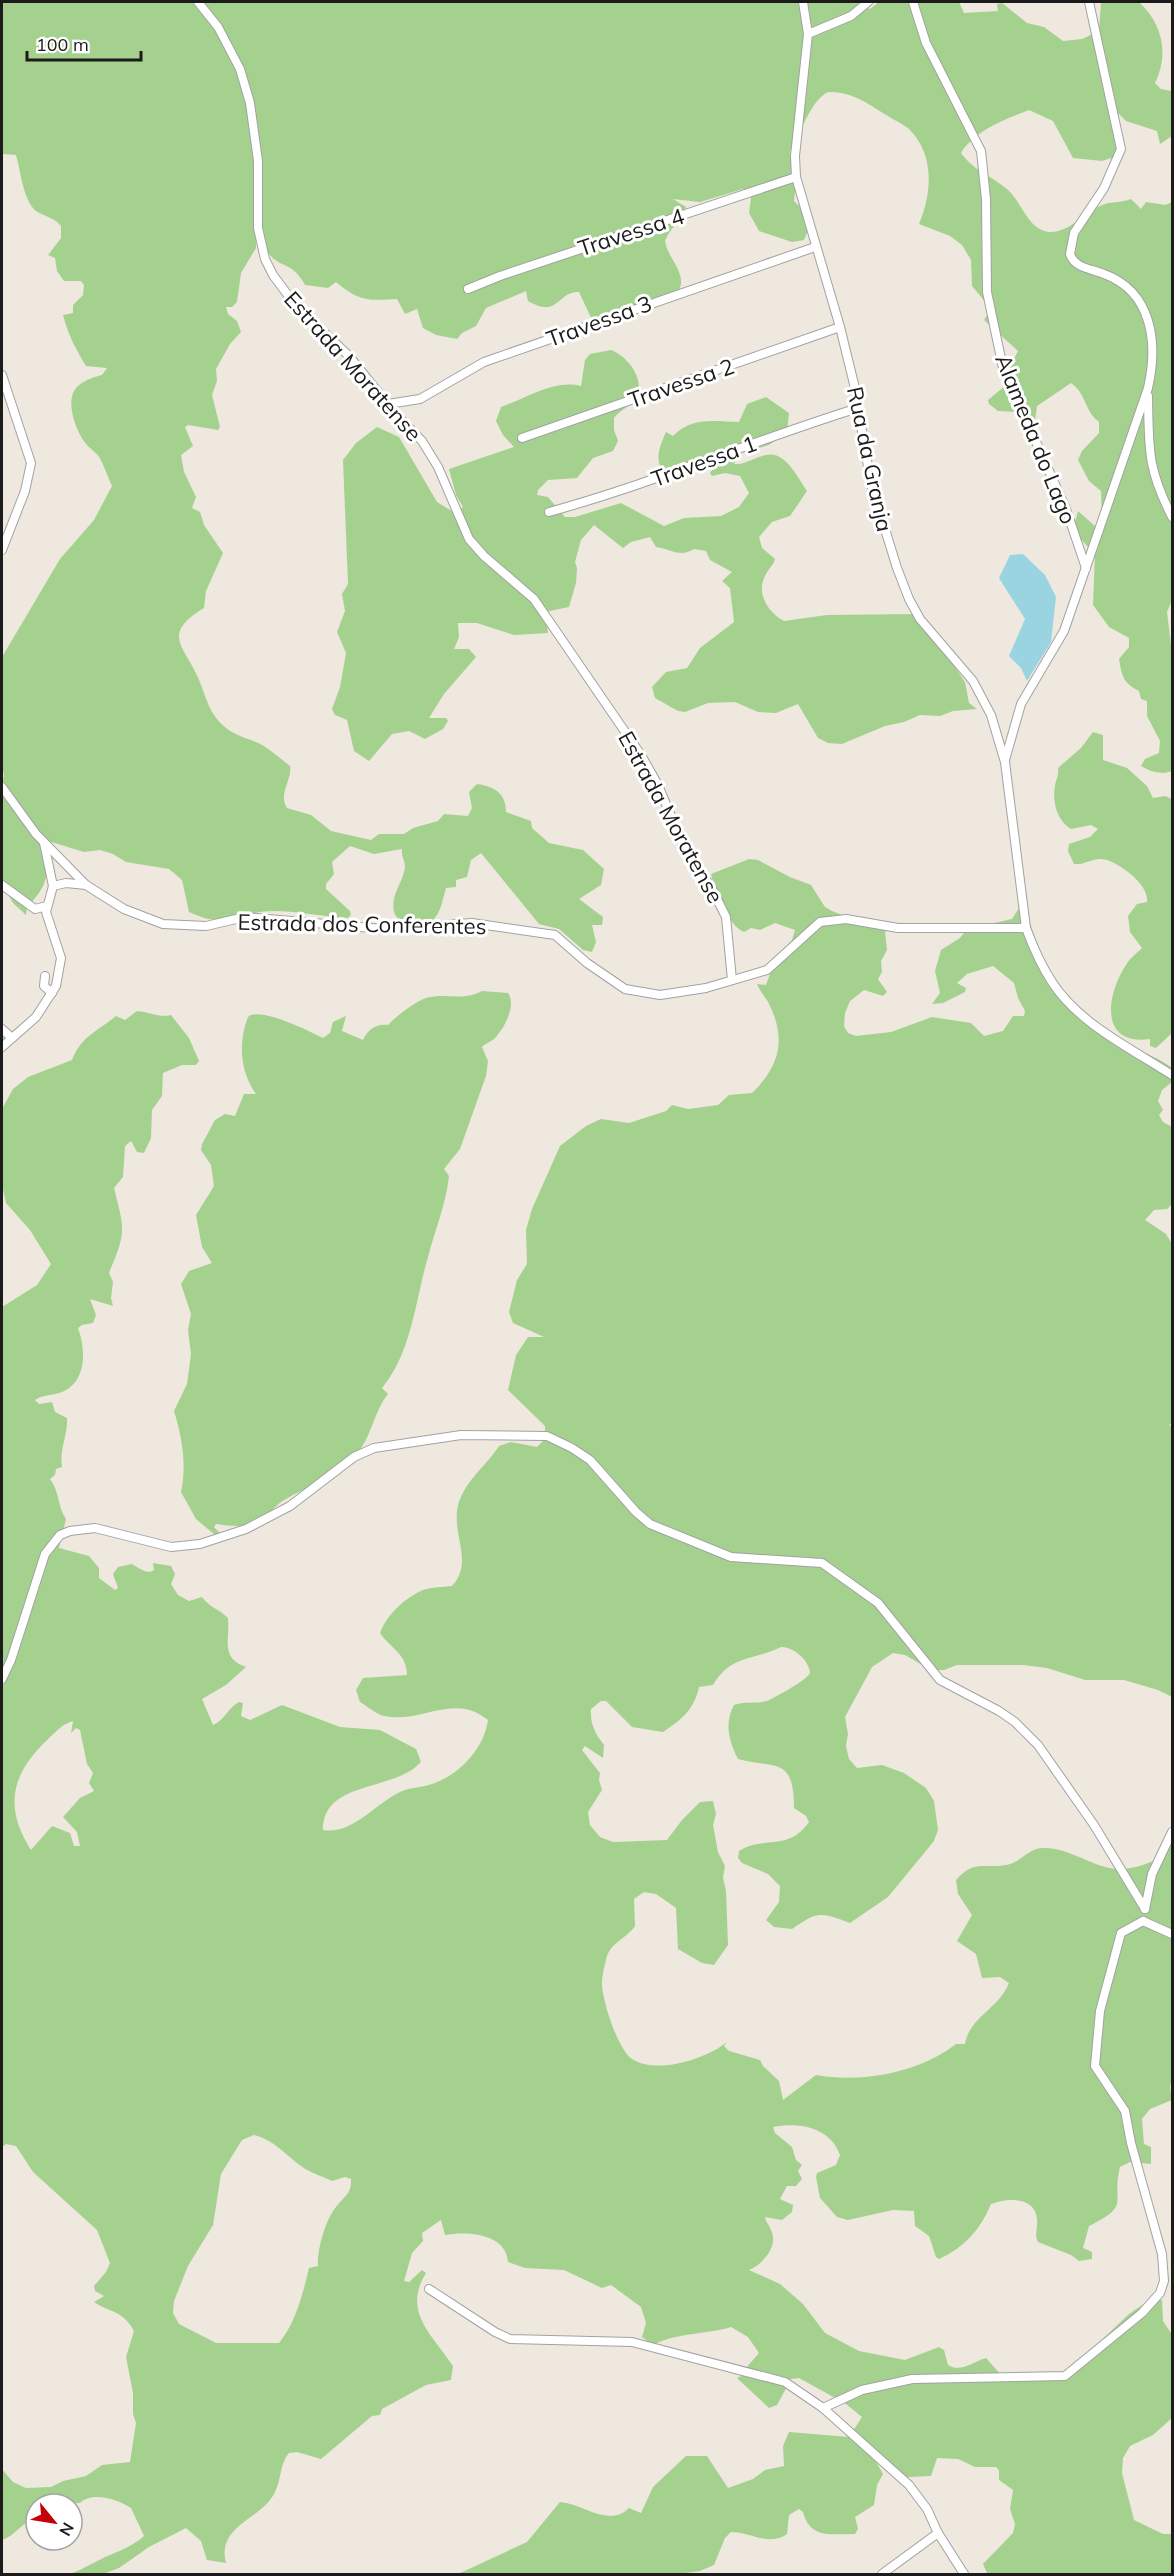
<svg xmlns="http://www.w3.org/2000/svg" width="1174" height="2576" font-family="Mulish,sans-serif">
	<style>
		.forest { fill: #a5d18f; fill-rule: evenodd }
		.water { fill: #9ad4e1 }
		.lines { fill: none; stroke-linecap: round; stroke-linejoin: round }
		.minor-casing { stroke: #a2a2a2; stroke-width: 10 }
		.minor { stroke: #fff; stroke-width: 8 }
		.labels { text-anchor: middle; stroke-width: 6; stroke-linejoin: round; paint-order: stroke }
		.street-label { font-size: 22px; fill: #1b1b1b; stroke: #fff }
	</style>
	<rect width="100%" height="100%" fill="#eee8df"/>
	<g class="forest">
		<path d="M2,2h856l12,7 9,-7h80l5,11 34,-2 -1,-7 5,-1 25,20 17,4 19,14 19,-2 17,-8 2,-29h38c24,22 30,53 16,81l6,6 11,2v45l-12,8 -3,-13 -31,-10 -9,-9 5,37 -2,6 -18,6 -29,-3 -20,-37 -24,-11c-24,9 -55,21 -68,43 15,20 30,22 47,37 9,8 15,23 24,33 24,24 46,-6 68,-17 10,-5 21,-3 31,-7l10,10 5,-7 19,3 7,-3v398l-5,12 5,42v117c-11,4 -21,1 -31,-5l4,-7 14,-6 1,-12 -13,-25v-15l-6,-2 -2,-8c-16,-8 -17,-15 -20,-32l10,-12v-9l-20,-11 -16,-22 2,-50 -22,-25 5,-19 18,16 6,-5 -1,-31 -12,-10 -11,-21 4,-9 17,-18v-11c-15,-11 -12,-28 -28,-39l-34,23 -2,15 -18,-9 -19,-1 -9,-7 -1,-4 18,-15 5,-21 7,-13 -34,-31 7,-11 -19,-23 -1,-26 -9,-15 -12,-9 -31,-12c13,-31 16,-69 -10,-95 -3,-3 -25,-15 -31,-19 -17,-11 -29,-18 -50,-18 -17,8 -28,42 -38,60l6,30 -2,19 10,10v9l5,8 -5,12 -12,2 -33,-11 -10,-18 2,-15 -8,-9 -43,13 -27,-3 13,8c-5,14 -16,21 -21,34 2,14 15,26 16,39 3,29 -69,39 -88,42l-14,-30c-22,-1 -20,27 -51,9l-2,-10 -40,17 -10,18 -14,7 -5,6 -21,-4 -13,-7 -6,-19 -12,5 -8,-15c-30,2 -38,2 -61,-17l-8,6 -23,-3c-13,-24 -24,-16 -36,-31 -7,-10 -9,-25 -13,-37v31l-15,25 -4,29 -5,5h-6l2,7 9,7 4,11 -11,12 -14,25 1,12 -5,14 8,32 -2,3 -30,-5 -3,2 8,19 -12,9 3,17 12,25 -4,11 8,4 4,13 19,28 -17,38 -2,17c-45,27 -18,39 -5,72 8,19 10,34 27,48 11,9 26,11 38,18 9,6 17,13 26,20 2,16 -12,27 -3,42l24,7 20,16 40,9 8,-6h25l9,-6 25,-7 6,-7 24,2 4,-8 -3,-16 8,-8c18,3 29,9 29,28l25,9 1,7 17,15 34,7 21,19 -3,16 -22,14 24,18 -1,8h-10l4,17 -4,10 -9,-2 -24,-21 -20,-5 -58,-71 -10,7 -4,17 -11,3v7l-10,1c-3,10 -5,24 -12,31 -10,10 -36,7 -40,-7 -4,-17 9,-29 11,-45 0,-7 -4,-11 -3,-18l-28,5 -24,-8 -18,16 2,12 -8,10v5l24,22 1,4 -3,3c-24,-1 -49,-7 -74,-7 -36,0 -45,20 -85,1l-7,-32 -13,-11 -43,-7 -13,-8 -13,-4 -16,2 -36,-11c0,30 2,44 -21,66l-1,8 -13,-12 -11,-19v-96l2,-13 -2,-8v-110l58,-98 34,-39 18,-34c-4,-9 -9,-23 -13,-29 -3,-5 -9,-8 -13,-13 -10,-12 -22,-44 -9,-57 7,-7 17,-10 25,-12l5,-7 -21,-2c-11,-18 -18,-32 -23,-51l10,-2v-8l10,-10 1,-10 -3,-4h-17l-7,-10 -2,-13 -7,-3 13,-17v-12c-7,-9 -16,-9 -25,-15 -13,-11 -15,-39 -20,-56l-14,-1z"/>
		<path d="M611,350c18,7 38,33 22,52 -6,6 -14,9 -19,16v12l4,11 -5,10 -20,7 -16,20 -29,2 -10,10 -1,5 11,2 17,20h10l46,-14 43,23 20,-8 37,-2 18,-9 10,-14 -9,-17 -15,-3 -13,3 -2,-3 5,-7 -3,-1 -49,7c-9,-13 -3,-26 3,-40l7,4c18,-19 41,-15 66,-14l8,-18 19,-7 23,16 -2,19 -18,13 -27,8 -8,11c11,1 21,-7 32,-9 19,-5 32,23 41,36l-17,25 -18,6 -13,15 3,11 13,11c-2,7 -7,10 -10,17 -9,17 3,37 19,45l43,-6 91,-1 47,68 4,21 8,6 -24,2 -13,5 -20,-1 -16,7 -19,4 -43,18 -14,-1 -10,-5 -20,-34 -22,9 -18,-1 -23,-10 -27,1 -23,9 -7,-1 -23,-13 -3,-11 14,-15 21,-4 13,-20 34,-26 -4,-34 -8,-7 10,-9 -22,-12 -4,-9 -12,-2c-14,9 -23,0 -38,-2l-6,-10 -19,5 -8,6 -29,-23 -13,15 -6,22 2,6 -1,15 -7,24 -24,5 3,21 -34,2 -37,-12h-19l1,14 -5,12h15l7,8 -32,37 -15,24h17l2,3 -5,8 -18,10 -16,-8 -17,3 -23,27 -15,-10 -7,-31 -12,-5 -3,-6 8,-22 6,-34 -9,-21 8,-21 -3,-17 6,-10 -5,-124 13,-17 21,-16 22,10 38,65 18,11 8,-6 -7,-12 -7,-26 65,-22 -11,-12 -7,-14 5,-14c26,-9 53,-28 80,-21l4,-26 5,-6z"/>
		<path d="M1093,732l10,3v25l24,8 20,18 6,12 12,-2 7,3v234l-16,15 -6,-2v-7c-51,7 -44,-44 -24,-74 4,-7 11,-12 16,-17l-12,-16 -2,-16 9,-12 10,-2c3,-17 -29,-41 -45,-43 -9,-1 -18,6 -28,5l-6,-13 1,-7 21,-7 8,-8 -7,-4 -20,4c-14,-8 -19,-27 -16,-43 1,-7 4,-10 3,-18l23,-20z"/>
		<path d="M749,859l9,1 32,17 21,8 14,22 7,4 23,9 33,5 -3,7 2,18 -6,11 1,11 -4,7 9,13 -4,4 -19,-6 -14,11 -5,12 -1,13 4,7 8,3 35,-4 41,-15 39,6 13,13 19,-5 10,-15h11l1,-5 -7,-13 -4,-15 -21,-17 -26,8 -10,9 9,5 -1,4 -22,11 -11,1 8,-11 -5,-22 6,-21 19,-12 7,-9 45,-10 7,-11 1,-25c12,60 37,121 91,155 19,12 44,16 61,30v14l-10,8 -4,11 5,9 -4,5 4,7 9,5v77l-5,5 -13,1 -9,10 21,14 6,10v179l-3,2 3,2v270l-14,-7 -34,-10h-39l-38,-12 -24,-3h-66l-13,5h-13l-26,-15 -12,-2 -21,14 -27,50 3,17 -2,12 3,13 8,9 25,-3 22,8 22,15 8,13 4,29 -4,11 -46,56 -38,26c-30,-11 -32,-12 -58,6l-18,-2 -8,-7 13,-18 1,-16 -12,-12 -26,-11 -4,-5 1,-7c26,-16 49,1 70,-29l-3,-6 -12,-8c0,-53 -20,-39 -56,-49 -9,-18 -14,-36 -4,-54 11,-4 23,-1 33,-4 7,-3 40,-21 43,-28 -1,-13 -16,-26 -29,-26 -28,14 -50,7 -68,38l-14,2c-5,23 -18,33 -36,45l-31,-5 -26,-26h-5l-10,8c-1,15 4,24 13,36l-1,13 -18,-12 -3,4 18,23 -1,7 3,10 -14,22 2,13 10,12 13,5 54,-2 15,-20 18,-18 13,-1 3,13 -3,11 5,27 7,14 -2,12 3,13 2,54 -14,20 -12,-2 -24,-14 -2,-41 -20,-14 -12,-2 -10,7 1,27c-8,12 -23,16 -28,30 -2,8 -5,19 -5,27 0,17 16,67 30,76 25,16 74,0 95,-17l-3,4 5,5 31,9 3,6 16,15 4,19 33,-25c46,8 103,-2 140,-31h9c5,-28 34,-35 44,-61l-9,-6 -18,1 -6,-24 -19,-13 15,-26 -14,-21 -2,-14c19,-21 27,-11 50,-15 15,-2 21,-16 36,-17 28,-1 49,19 75,21 17,1 34,-7 49,-13v-8l6,-15v246l-2,8 2,13 -22,9 -8,10 2,25 7,3v17l-21,-2 -10,5c-9,37 12,38 -31,59l-6,22 9,4v7l-13,2 -8,-6 -33,-13c-4,-8 0,-14 -1,-23 -2,-23 -31,-21 -46,-15 -10,25 -27,44 -52,55l-3,-2 -7,-21 -14,-10 -1,-15 -21,-1 -45,10 -11,-3 -17,-19 -4,-21 1,-4 19,-8 4,-10c-10,-28 -41,-33 -67,-28l2,6 17,14 4,13 6,5 -4,6 4,8 -6,7h-9l-7,13 13,6 -1,7 -10,8 -17,-3c1,6 4,7 6,13 8,16 -8,34 -22,40l31,14 23,20 22,29 34,18 46,9 34,-13 5,3 4,15c13,8 24,-3 38,-7l17,19 36,3 30,-9 60,-57 19,-13 14,-1 1,21 8,12 1,8v77l-19,17 -23,11 -7,12 -1,15 12,47 29,14h9v40h-197l12,-1 -4,-9 30,-31 2,-9 -5,-15 3,-19 -14,-10v-10l-3,-3h-21l-17,-8 -21,-1 -6,18 -22,1 -10,4 -7,-11 -25,-24 16,28 -6,11 -3,20 -19,12 3,12 -3,5c-24,0 -45,5 -52,-22l-4,-3 -10,6 -2,19c-18,13 -36,-2 -56,-2l-6,6 -11,27 -14,6 -22,3h-220l69,-32 33,-40c24,2 49,26 69,6l12,5 12,-26 33,-31h21l21,32 25,-9 12,-9 19,-4 -1,-20 6,-14 60,5 13,-20 -16,-13 -47,-26 -8,1 -14,26 -8,3 -32,-30 4,-2 -4,-3 9,-5 13,-15 -11,-16 -17,-10c-26,8 -53,5 -78,18l-11,-8 4,-14 -5,-16 -30,-22 -9,3 -38,-18 -39,-2 -17,-6c-2,-29 -41,-31 -63,-27l-4,-15 -19,13 1,8 -11,12 -8,28 5,1 13,-12 4,3c-24,39 6,61 27,93l-2,14 -25,5 -44,24 -2,6 -8,1 -51,43 -24,-7 -8,1c-10,12 -7,25 -14,39 -13,28 -59,33 -49,71l-19,-3 -6,-19 -15,-13 -37,19 -30,21 -16,6h-33c14,-5 27,-14 40,-19 12,-5 24,-10 34,-19l-13,-28c-13,-9 -39,-17 -51,-5l-44,1v14c-14,4 -21,18 -34,22v-71l11,13 13,6 25,-1 12,-6 23,-5 16,-11 28,-3 6,-39 -3,-9v-21l-7,-36 8,-26c-11,-21 -24,-18 -40,-29l10,-6 -9,-5 -1,-5 12,-14 4,-9 -13,-33 -64,-58 -17,-26 -10,-2 -4,3v-840l35,-22 14,-21 -21,-34 -24,-27 -4,-18v-76l11,-20 15,-12 44,-17c10,-25 25,-28 44,-44l9,4 12,-9c13,1 22,7 34,4l18,23 10,23 -3,4h-14l-19,8 -1,23 -10,14 -1,28 -7,15 -7,-1 -6,-11 -6,5 -2,31 -9,11c11,43 12,44 -5,85l4,9 -2,16 2,8 -23,-7 6,16 -3,8 -11,2 -4,3c8,21 9,54 -16,64 -10,4 -18,2 -27,8l4,4 13,-2 3,10 12,6c1,18 -8,31 -5,49l-6,2 -1,6 -5,4c10,13 7,27 16,40l-7,29 30,8 10,12v10l16,12 3,-2 -5,-14 5,-7 14,-3c7,4 15,11 22,6l-1,-7 18,3 4,8 -4,10 7,11 11,6 13,-4c7,10 17,12 26,21 2,22 -8,40 18,49l-20,18 -24,14 11,26c11,-4 15,-17 26,-23l4,1 -2,13 9,4 32,-15 58,22 40,3 36,19 5,13c-27,30 -98,18 -98,68 29,5 52,-26 77,-38 10,-5 21,-4 32,-8 27,-9 52,-35 56,-64 -35,-28 -66,4 -104,-4 -8,-2 -17,-10 -24,-14l-4,-12 7,-12 44,-3c0,-21 -16,-26 -27,-42 7,-19 25,-35 43,-43 8,-3 20,-3 29,-4 21,-23 2,-47 5,-75 4,-28 28,-43 42,-65l12,-4 26,5 8,-8v-13l-37,-36 8,-35 12,-18h16l-31,-14 -4,-11 8,-32 10,-16 -1,-34 6,-21 28,-63 26,-20 15,-7 28,4 37,-12 6,-6 16,4 30,-4 11,-10 23,-2c27,-26 35,-53 17,-89 -3,-7 -9,-12 -12,-20l9,1 8,-23 18,-22 3,-10 -20,-7 -15,7 -9,-2 -7,4c-17,-8 -29,-40 -33,-58zM73,1721l-2,12 5,-5 4,2 7,34 6,9 -4,10 5,8 -14,7 -17,19 14,15 3,14h-6l-4,-13 -18,-7 -21,24c-26,-41 -21,-73 13,-107 10,-9 16,-18 29,-22zM254,2135c20,5 32,20 47,31 9,7 21,10 31,15l13,-4 6,2c1,15 -7,17 -15,28 -11,13 -19,44 -18,59l-9,2c-6,25 -13,54 -30,75h-63l-37,-19 -6,-11 1,-12 14,-35 25,-41 8,-51 21,-34z"/>
		<path d="M482,991l26,2c9,12 -4,36 -14,46 -4,3 -8,4 -12,8l6,14 -2,15 -26,73 -16,20 5,7c-3,28 -14,54 -21,81 -13,44 -16,95 -46,131l6,6c-15,19 -16,43 -32,61 -18,22 -47,30 -70,44 -11,5 -19,19 -29,23 -12,6 -27,4 -41,2l-2,3 6,6 -5,2 -19,-16 -15,-27c6,-27 1,-55 -7,-81l13,-27 4,-30 -3,-24 3,-16 -10,-30 8,-13 23,-8 -10,-16 -6,-32 18,-29 -3,-21 -10,-15 1,-6 13,-24 10,-6 10,2 9,-22h12c-16,-22 -18,-52 -8,-77 11,-11 61,14 75,21l7,-5 3,-11 13,-6 -4,15 21,9c4,-10 14,-17 25,-15 7,-8 28,-24 38,-27 20,-6 35,4 56,-7z"/>
	</g>
	<path class="water" d="M1023,554l22,21 11,22 -5,45 -24,39 -6,-13 -12,-12 16,-37 -26,-41 11,-23z"/>
	<g class="lines">
		<defs>
			<g id="minor">
				<path d="M198,2l20,25 22,42 10,34 8,58v67l7,31 8,16 23,31 53,50 45,56 28,29 16,26 31,72 15,17 50,43 107,156 17,30 28,67 25,35 15,30 6,63"/>
				<path d="M803,2l5,32 -13,122 1,21 44,150 14,57 17,100 26,84 12,31 11,20 53,62 18,34 14,47 21,166c7,19 15,37 26,54 27,42 80,67 120,93"/>
				<path d="M913,2l13,41 55,108 5,48 1,93 16,76 63,141 20,59"/>
				<path d="M808,34l43,-18 17,-14"/>
				<path d="M468,289l32,-13 296,-99"/>
				<path d="M2,375l29,88 -6,28 -23,59"/>
				<path d="M1148,396c1,54 -1,71 24,121"/>
				<path d="M388,404l32,-5 64,-37 331,-115"/>
				<path d="M522,438l318,-111"/>
				<path d="M549,512c105,-29 206,-72 309,-104"/>
				<path d="M1005,760l16,-56 43,-73 84,-243c10,-44 5,-96 -44,-114 -12,-5 -30,-6 -34,-20l4,-21 30,-45 17,-39 -32,-147"/>
				<path d="M2,787l34,47 50,51 38,24 39,15 43,2 39,-9 138,12 89,-6 83,12 32,28 38,26 35,6 46,-7 61,-18 53,-48 26,-3 52,9h128"/>
				<path d="M44,843l9,43"/>
				<path d="M2,885l33,24 12,-3"/>
				<path d="M53,886l13,-3 20,2"/>
				<path d="M45,976l-1,10 8,7"/>
				<path d="M2,1029l10,9"/>
				<path d="M2,1047l34,-30 20,-31 5,-28 -15,-46 7,-26"/>
				<path d="M2,1679l9,-19 34,-106 15,-19 10,-4 25,-3 76,19 29,-3 46,-15 44,-23 64,-49 20,-9 87,-13 86,1 25,12 18,12 46,52 14,12 81,33 91,6 56,40 62,77 59,31 16,11 23,23 56,80 51,84"/>
				<path d="M1145,1909l7,-35 20,-42"/>
				<path d="M1143,1921l29,13"/>
				<path d="M429,2289l66,43 15,7 122,3 153,40 38,26 86,77 18,24 11,24 26,41"/>
				<path d="M823,2408l39,-18 50,-11 153,-3 77,-63 18,-20 4,-12 -2,-27 -31,-111 -6,-32 -30,-45 5,-55 21,-78 22,-12"/>
				<path d="M882,2574l56,-41"/>
			</g>
		</defs>
		<use href="#minor" class="minor-casing"/>
		<use href="#minor" class="minor"/>
	</g>
	<g class="labels">
		<g class="street-label">
			<text transform="translate(631 232) rotate(-18)" y="8">Travessa 4</text>
			<text transform="translate(599 321) rotate(-20)" y="8">Travessa 3</text>
			<text transform="translate(353 366) rotate(48)" y="8">Estrada Moratense</text>
			<text transform="translate(681 383) rotate(-19)" y="8">Travessa 2</text>
			<text transform="translate(1036 439) rotate(68)" y="8">Alameda do Lago</text>
			<text transform="translate(870 459) rotate(78)" y="8">Rua da Granja</text>
			<text transform="translate(704 461) rotate(-20)" y="8">Travessa 1</text>
			<text transform="translate(671 817) rotate(61)" y="8">Estrada Moratense</text>
			<text transform="translate(362 924) rotate(1)" y="8">Estrada dos Conferentes</text>
		</g>
	</g>
	<rect width="1174" height="2576" fill="none" stroke="#1b1b1b" stroke-width="6"/>
	<g transform="translate(54 2522) rotate(120)"><circle r="28" fill="#ffffff" stroke="#a4a4a4" stroke-width="1.5"/>
	<path d="M0-4.5L10 22L0 15L-10 22Z" fill="#c50008"/>
	<text y="-9" font-size="16" font-weight="bold" text-anchor="middle" fill="#1b1b1b">N</text>
	</g>
	<path d="M27 51v9h114v-9" fill="none" stroke="#1b1b1b" stroke-width="3"/>
	<text x="36" y="51" font-size="18" fill="#1b1b1b" stroke="#ffffff" stroke-width="4.5" paint-order="stroke">100 m</text>
</svg>
